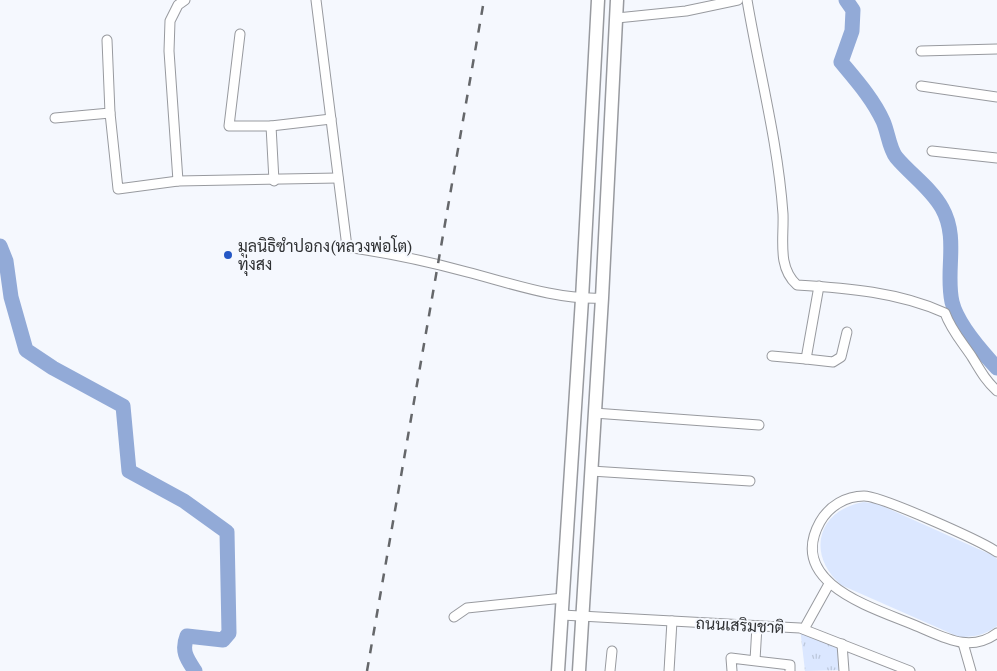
<svg xmlns="http://www.w3.org/2000/svg" width="997" height="671" font-family="'Crimson Pro',Sarabun,serif">
	<style>
		.park { fill: url(#park-tufts) }
		.garden { fill: #dbe7ff }
		.lines { fill: none; stroke-linecap: round; stroke-linejoin: round }
		.river { stroke: #92aad7; stroke-width: 15 }
		.minor-casing { stroke: #989a9f; stroke-width: 11 }
		.secondary-casing { stroke: #989a9f; stroke-width: 15 }
		.minor { stroke: #fff; stroke-width: 9 }
		.secondary { stroke: #fff; stroke-width: 12 }
		.rail { stroke: #65676a; stroke-width: 2.5; stroke-dasharray: 9 9; stroke-linecap: butt }
		.poi-dot { fill: #2457c5; stroke: #f5f8fe; stroke-width: 2 }
		.labels { text-anchor: middle; stroke-width: 4; stroke-linejoin: round; paint-order: stroke }
		.poi-label { font-size: 16px; fill: #2f3133; stroke: #f5f8fe; text-anchor: start }
		.street-label { font-size: 16px; fill: #2f3133; stroke: #f5f8fe }
	</style>
	<defs>
		<pattern id="park-tufts" width="24" height="20" patternUnits="userSpaceOnUse" patternTransform="scale(1.25)"><rect width="24" height="20" fill="#dbe7ff"/><path d="M3 7l-1-3M5 7V3M7 7l1-3M15 17l-1-3M17 17v-4M19 17l1-3" fill="none" stroke="#bcc7db"/></pattern>
	</defs>
	<rect width="100%" height="100%" fill="#f5f8fe"/>
	<path class="park" d="M800,628l42,16 2,26 -39,1z"/>
	<path class="garden" d="M864,502l14,2 116,52 3,3v67c-12,9 -23,11 -38,11l-118,-52c-35,-31 -24,-75 23,-83z"/>
	<g class="lines">
		<g class="river">
			<path d="M846,0l7,10 -1,21 -11,31c15,18 32,37 42,59 5,11 6,27 13,36 14,17 35,31 46,51 17,30 3,63 10,94 5,21 30,50 45,66"/>
			<path d="M0,246l6,15 5,36 15,53 27,18 70,38 6,65 55,30 43,31 2,101 -6,7 -36,-4c-6,15 0,23 8,35"/>
		</g>
		<defs>
			<g id="minor">
				<path d="M316,0l31,247c41,6 80,14 120,25 43,11 90,28 135,26"/>
				<path d="M747,0c12,71 31,142 36,214 1,25 -6,53 14,71 50,3 102,7 148,28 6,17 17,29 27,44 8,13 13,23 25,34"/>
				<path d="M617,18l69,-7 52,-11"/>
				<path d="M240,34l-11,92h42l60,-7"/>
				<path d="M107,40l3,73 8,76 60,-8 160,-3"/>
				<path d="M921,51l76,-2"/>
				<path d="M921,86l76,11"/>
				<path d="M55,118l55,-5"/>
				<path d="M271,126l3,55"/>
				<path d="M932,151l65,7"/>
				<path d="M178,181l-9,-130 1,-30 8,-16 7,-5"/>
				<path d="M772,356l34,3 13,-73"/>
				<path d="M806,359l27,3 8,-5 6,-25"/>
				<path d="M594,413l165,12"/>
				<path d="M591,471l159,10"/>
				<path d="M997,552c-16,-11 -116,-56 -133,-56 -18,0 -35,10 -44,26 -35,63 58,87 99,105 26,11 52,26 78,6"/>
				<path d="M562,615l238,13 110,43"/>
				<path d="M454,617l13,-9 96,-10"/>
				<path d="M804,629l25,-45"/>
				<path d="M963,643l8,28"/>
				<path d="M842,644l2,27"/>
				<path d="M755,660l2,-34"/>
				<path d="M610,671l2,-20"/>
				<path d="M669,671l3,-50"/>
				<path d="M732,671l-1,-13 59,7v6"/>
			</g>
			<g id="secondary">
				<path d="M558,671l24,-372 16,-299"/>
				<path d="M579,671l23,-373 15,-298"/>
			</g>
		</defs>
		<use href="#minor" class="minor-casing"/>
		<use href="#secondary" class="secondary-casing"/>
		<use href="#minor" class="minor"/>
		<use href="#secondary" class="secondary"/>
		<path class="rail" d="M367,671l117,-671"/>
	</g>
	<circle class="poi-dot" cx="228" cy="255" r="5"/>
	<g class="labels">
		<g class="poi-label">
			<text x="238" y="252">มูลนิธิซำปอกง(หลวงพ่อโต)<tspan x="238" dy="18">ทุ่งสง</tspan></text>
		</g>
		<g class="street-label">
			<text transform="translate(740 625) rotate(3)" y="6">ถนนเสริมชาติ</text>
		</g>
	</g>
</svg>
